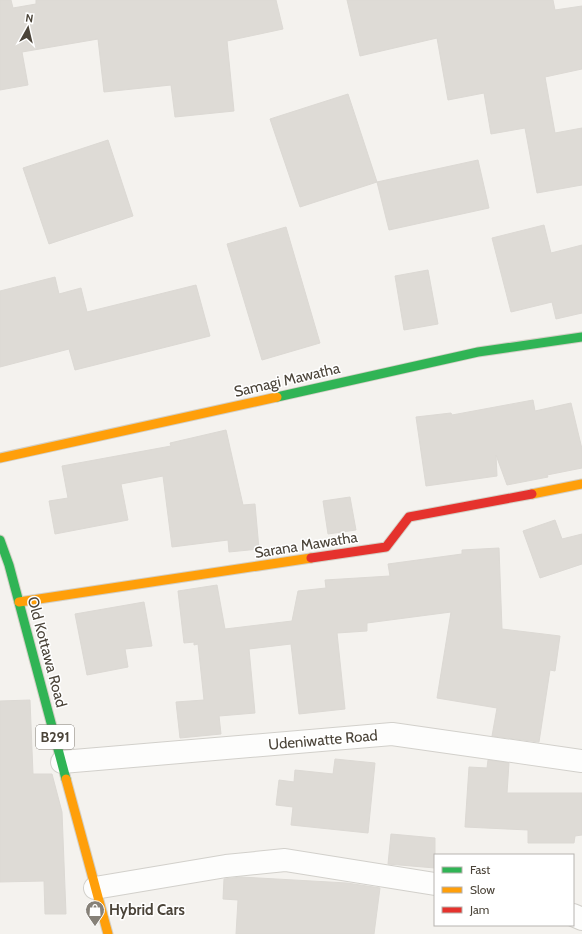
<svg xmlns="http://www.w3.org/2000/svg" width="582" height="934" font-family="Cabin,sans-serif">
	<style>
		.building { fill: #dedbd6; stroke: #dcd9d4 }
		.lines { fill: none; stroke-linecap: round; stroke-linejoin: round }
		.street-casing { stroke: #d2d0cb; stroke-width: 24 }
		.fast-casing { stroke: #d3cfc5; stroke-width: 11 }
		.slow-casing { stroke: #d3cfc5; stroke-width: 11 }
		.jam-casing { stroke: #d3cfc5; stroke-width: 11 }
		.street { stroke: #fdfdfc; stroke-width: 22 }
		.fast { stroke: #30b455; stroke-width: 9 }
		.slow { stroke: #ff9f0a; stroke-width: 9 }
		.jam { stroke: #e5322d; stroke-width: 9 }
		.labels { text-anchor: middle; stroke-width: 3; stroke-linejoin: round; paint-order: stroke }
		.shield { fill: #fff; stroke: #817c74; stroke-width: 1 }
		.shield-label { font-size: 14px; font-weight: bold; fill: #4b4439 }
		.street-label { font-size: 15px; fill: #4b4439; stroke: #fff }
		.poi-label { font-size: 15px; font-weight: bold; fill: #4b4439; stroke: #fff; text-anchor: start }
	</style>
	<rect width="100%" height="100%" fill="#f4f2ee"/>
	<g class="building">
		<path d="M0,0h11l2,8 23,-4v-4h240l7,29 -56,12 7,70 -59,6 -4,-32 -67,7 -6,-53 -76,13 6,33 -28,5z"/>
		<path d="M347,0h206l2,10 27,-4v63l-37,8 10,56 27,-5v57l-45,8 -12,-65 -34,6 -7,-41 -36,7 -11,-62 -77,18z"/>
		<path d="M348,94l29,88 -77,25 -30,-88z"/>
		<path d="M108,140l25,76 -84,28 -26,-76z"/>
		<path d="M478,160l11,48 -100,22 -12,-48z"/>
		<path d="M544,225l7,28 31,-8v68l-26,6 -4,-17 -41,10 -19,-74z"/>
		<path d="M286,227l34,116 -58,17 -35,-116z"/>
		<path d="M428,270l10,54 -34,6 -9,-54z"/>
		<path d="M55,277l4,17 22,-6 6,24 109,-27 14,51 -135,34 -6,-21 -69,18v-76z"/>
		<path d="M533,400l2,11 36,-8 11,46v19l-35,7 1,2 -41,8 -11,-30 1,21 -71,10 -10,-69 35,-4 1,2z"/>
		<path d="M226,430l17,75 12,-1 4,45 -30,3 -1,-12 -56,7 -9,-71 -42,8 7,36 -73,14 -6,-33 19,-3 -6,-32 109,-20 -1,-3z"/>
		<path d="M350,497l6,33 -28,4 -5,-33z"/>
		<path d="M555,520l7,19 20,-5v30l-42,14 -17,-47z"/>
		<path d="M499,548l3,81 58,7 -5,35 -5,-1 -11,72 -47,-6 5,-28 -60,-10 14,-86 -84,11v8l-30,2 8,76 -46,5 -8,-70 -42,5 6,64 -36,3 2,18 -41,4 -4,-36 28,-2 -6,-56 -4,1v-3l-10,1 -6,-52 39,-6 8,44 67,-8 6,-30 28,-3 -1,-8 65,-4 -2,-12 74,-10v-4z"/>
		<path d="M144,602l8,44 -27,3 3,18 -41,8 -12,-61z"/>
		<path d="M30,700l3,74h19l10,38 4,102h-21l-1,-33 -44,1v-181z"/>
		<path d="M335,759l40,4 -7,70 -77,-8 2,-18 -17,-2 3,-25 15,2 1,-12 38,4z"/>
		<path d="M488,760l21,3 -2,30h75v42l-7,1 -1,7h-46v-13l-63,-3 4,-60 18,1z"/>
		<path d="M391,834l44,4v30l-47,-4z"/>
		<path d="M241,877l106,6 33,5 -6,46h-138l2,-34 -15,-1 1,-20z"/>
	</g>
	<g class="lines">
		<defs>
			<g id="street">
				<path d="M62,762l330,-28 190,27"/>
				<path d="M95,888l131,-22 59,-6 150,24"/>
				<path d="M573,915l9,4"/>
			</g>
			<g id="fast">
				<path d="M277,397l201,-45 104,-15"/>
				<path d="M0,540l9,25 57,214"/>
			</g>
			<g id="slow">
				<path d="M0,458l277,-61"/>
				<path d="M532,494l50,-10"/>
				<path d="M19,602l292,-44"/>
				<path d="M66,779l42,155"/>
			</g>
			<path id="jam" d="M311,558l75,-11 23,-30 123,-23"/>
		</defs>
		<use href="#street" class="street-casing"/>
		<use href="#fast" class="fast-casing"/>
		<use href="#slow" class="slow-casing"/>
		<use href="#jam" class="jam-casing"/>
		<use href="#street" class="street"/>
		<use href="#fast" class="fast"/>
		<use href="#slow" class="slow"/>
		<use href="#jam" class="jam"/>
	</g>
	<defs>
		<symbol id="shop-pin" viewBox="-11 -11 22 30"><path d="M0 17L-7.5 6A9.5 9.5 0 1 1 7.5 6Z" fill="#868178" stroke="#fff"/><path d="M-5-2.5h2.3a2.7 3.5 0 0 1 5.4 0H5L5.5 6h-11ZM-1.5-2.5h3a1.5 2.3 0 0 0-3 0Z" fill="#fff"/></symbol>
	</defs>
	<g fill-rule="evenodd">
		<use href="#shop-pin" x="84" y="899" width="22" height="30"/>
	</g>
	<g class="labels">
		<rect class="shield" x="36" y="725" width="38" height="24" rx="3"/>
		<g class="shield-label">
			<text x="55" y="742">B291</text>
		</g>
		<g class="street-label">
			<text transform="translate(287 380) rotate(-13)" y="5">Samagi Mawatha</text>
			<text transform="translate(306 545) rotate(-9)" y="5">Sarana Mawatha</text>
			<text transform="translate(47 652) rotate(75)" y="5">Old Kottawa Road</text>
			<text transform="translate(323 740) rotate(-5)" y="5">Udeniwatte Road</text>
		</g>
		<g class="poi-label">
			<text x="109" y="915">Hybrid Cars</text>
		</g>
	</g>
	<rect x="434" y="854" width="140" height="72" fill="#ffffff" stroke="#b7b4b0"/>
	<rect x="442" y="867" width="20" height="6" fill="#30b455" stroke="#b7b4b0"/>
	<text x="470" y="874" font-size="12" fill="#4b4439">Fast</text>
	<rect x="442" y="887" width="20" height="6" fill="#ff9f0a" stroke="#b7b4b0"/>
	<text x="470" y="894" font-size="12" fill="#4b4439">Slow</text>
	<rect x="442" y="907" width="20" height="6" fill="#e5322d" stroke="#b7b4b0"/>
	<text x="470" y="914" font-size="12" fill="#4b4439">Jam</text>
	<g transform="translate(28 28) rotate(8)" stroke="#ffffff" stroke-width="3" paint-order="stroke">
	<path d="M0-3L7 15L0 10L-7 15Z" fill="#4b4439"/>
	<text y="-6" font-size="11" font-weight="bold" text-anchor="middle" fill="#4b4439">N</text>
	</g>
</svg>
